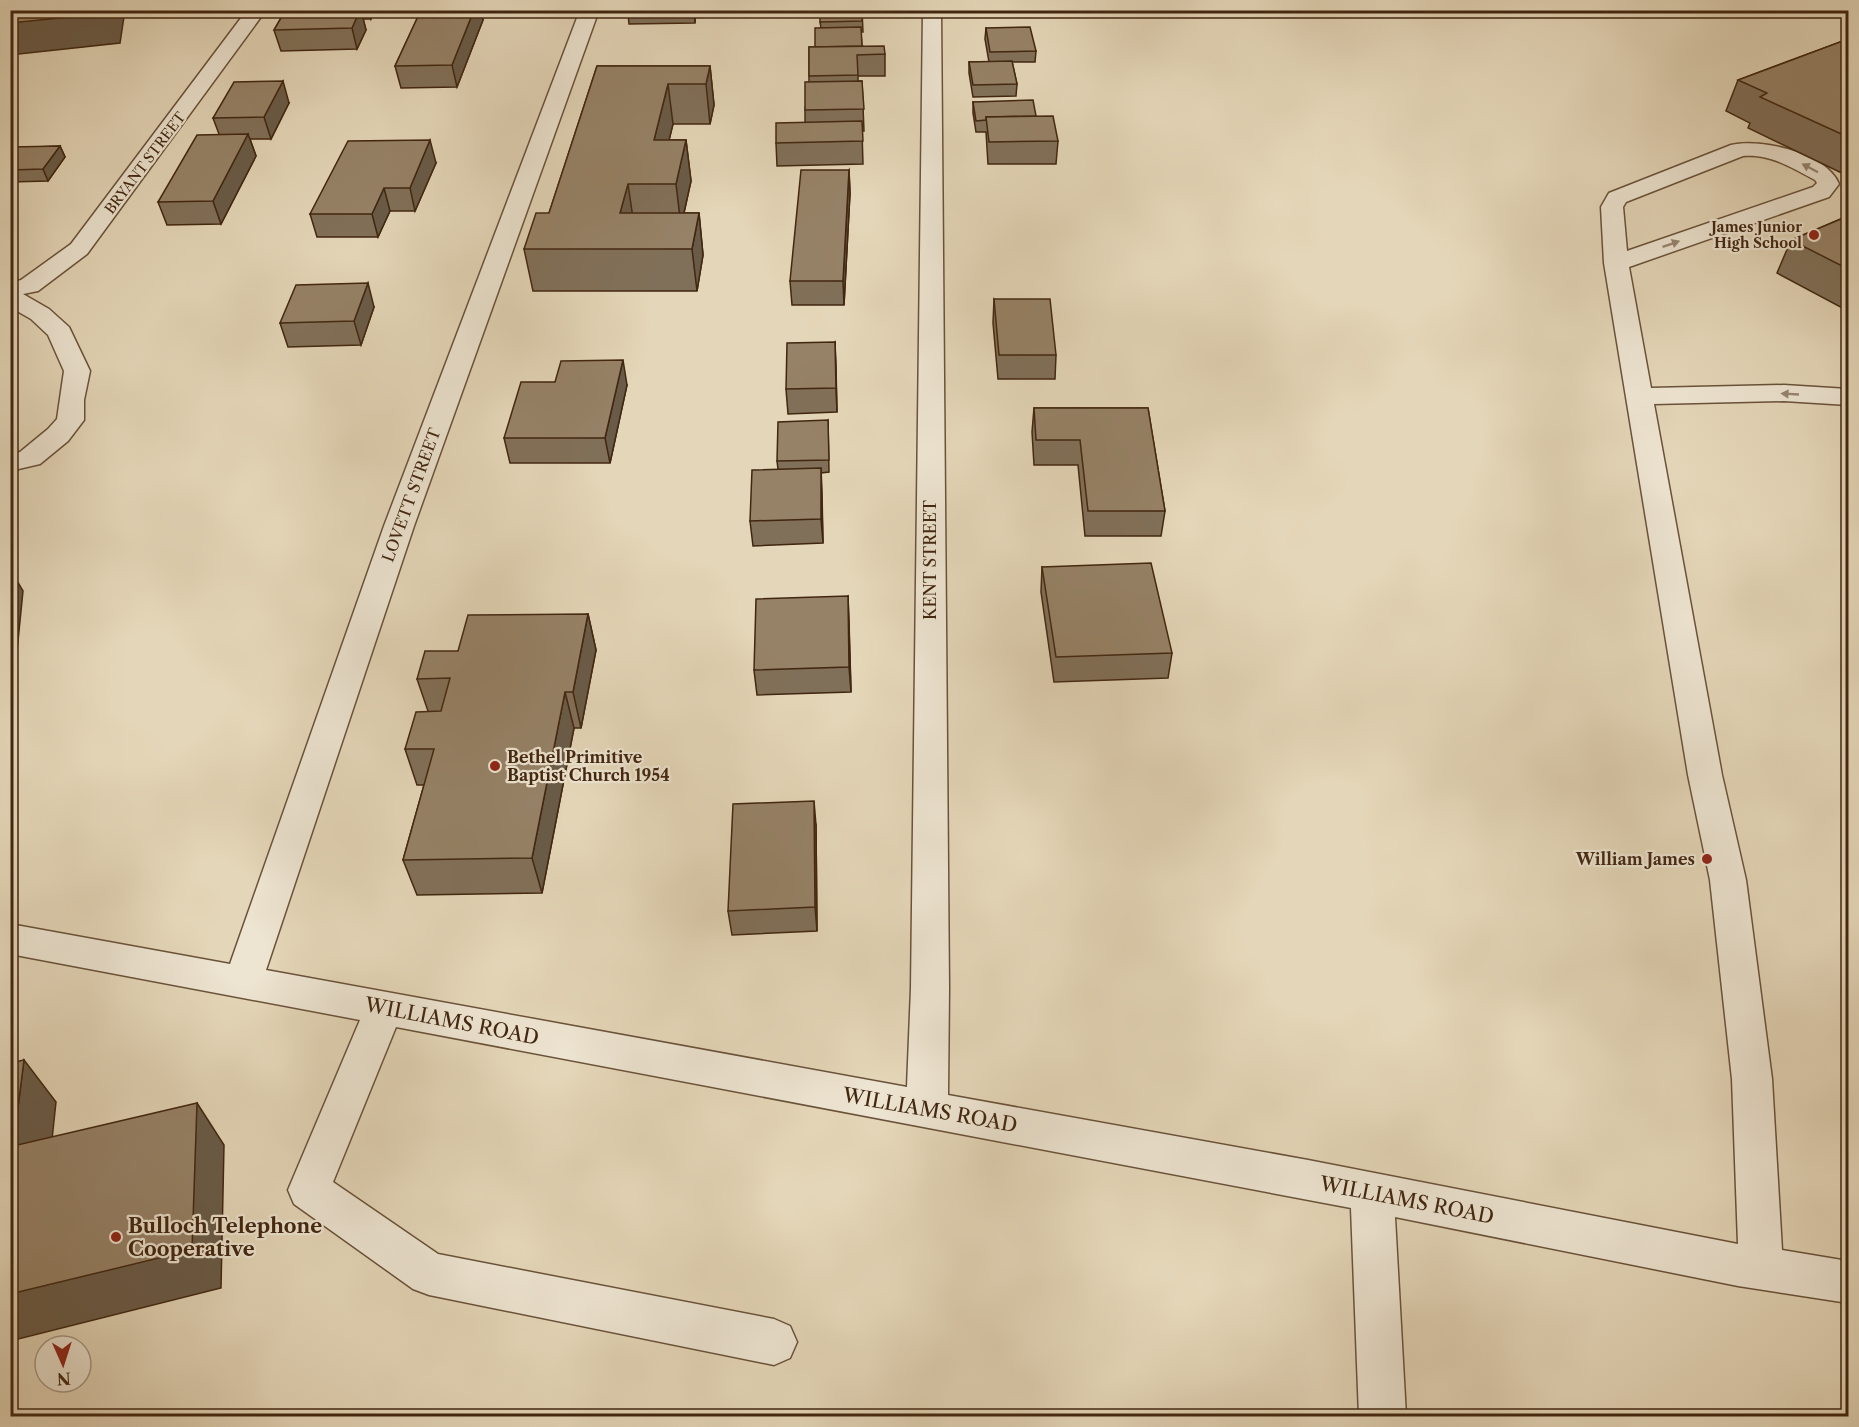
<svg xmlns="http://www.w3.org/2000/svg" width="1859" height="1427" font-family="'Libre Caslon Text',serif">
	<style>
		.lines { fill: none; stroke-linecap: round; stroke-linejoin: round }
		.minor-casing { stroke: #6a523a; stroke-width: 3 }
		.minor { fill: #ede4d1; fill-rule: evenodd }
		.wall { fill: #817059; stroke: #412610; stroke-width: 1.5 }
		.shaded-wall { fill: #695b48; stroke: #412610; stroke-width: 1.5 }
		.building { fill: #968267; stroke: #412610; stroke-width: 1.5 }
		.oneway { fill: #978570 }
		.poi-dot { fill: #8f2418; stroke: #ede4d1; stroke-width: 2 }
		.labels { text-anchor: middle; stroke-width: 4.5; stroke-linejoin: round; paint-order: stroke }
		.far-street-label { font-size: 14px; fill: #412610; stroke: #ede4d1 }
		.far-poi-label { font-size: 14px; font-weight: bold; fill: #412610; stroke: #ede4d1; text-anchor: end }
		.street-label { font-size: 16px; fill: #412610; stroke: #ede4d1 }
		.poi-label { font-size: 16px; font-weight: bold; fill: #412610; stroke: #ede4d1; text-anchor: start }
		.near-street-label { font-size: 20px; fill: #412610; stroke: #ede4d1 }
		.near-poi-label { font-size: 20px; font-weight: bold; fill: #412610; stroke: #ede4d1; text-anchor: start }
	</style>
	<rect width="100%" height="100%" fill="#e4d6b8"/>
	<filter id="stains"><feTurbulence type="fractalNoise" baseFrequency=".00333" numOctaves="4"/><feColorMatrix values="0 0 0 0 .2 0 0 0 0 .09 0 0 0 0 .02 0 0 0 .5 -.17"/></filter>
	<radialGradient id="worn" r=".72"><stop offset=".6" stop-color="#630" stop-opacity="0"/><stop offset="1" stop-color="#630" stop-opacity=".3"/></radialGradient>
	<g class="lines">
		<defs>
			<g id="minor">
				<path d="M247,10h19l-179,244 -49,37 -15,3 26,15 20,18 21,44 -6,29v20l-16,21 -28,23 -30,7v-17l10,-2 28,-23 9,-10 7,-48 -16,-36 -17,-16 -21,-12v-24l11,-3 50,-36z"/>
				<path d="M580,10h19l-185,516 -148,444 641,117 4,-99 12,-978h18l8,978 -1,107 360,65 430,84 -6,-165 -22,-199 -22,-105 -84,-512 -3,-56 8,-14 122,-48c30,-7 96,8 108,39l-10,13 -200,70 22,121 133,-3 64,4v16l-64,-4 -130,3 68,371 24,105 26,199 10,171 66,11v42l-110,-17 -343,-69 11,199h-47l-8,-208 -955,-181 -63,155 105,72 336,65 16,7 7,16 -7,16 -16,7 -345,-70 -16,-6 -119,-85 -6,-14 72,-170 -350,-66v-30l220,40 154,-438zM1743,156c28,-2 48,11 72,24l2,3 -4,4 -186,64 -4,-44 3,-5z"/>
			</g>
		</defs>
		<use href="#minor" class="minor-casing"/>
		<use href="#minor" class="minor"/>
	</g>
	<g class="wall">
		<path d="M375,10l-4,9h-8l3,11 -9,19 -76,2 -7,-21 11,-19z"/>
		<path d="M421,10h60l2,10 -26,67 -56,1 -6,-22z"/>
		<path d="M628,10h68l-1,13 -66,1 -1,-10z"/>
		<path d="M862,10l1,22h-2l1,14 23,8v22h-27v5h4l2,50h-2l1,33 -86,2 -1,-23 29,-21v-12l4,-28v-35h6l6,-19 -1,-6z"/>
		<path d="M986,28l50,23 -1,11h-23l5,22 -1,12 -43,1 -4,-24v-11h20l-4,-23z"/>
		<path d="M1848,39v137l-100,-48 2,-5 -24,-12 12,-31z"/>
		<path d="M597,66h113l4,39 -4,19h-37l-4,16h17l5,41 -7,32h15l4,42 -6,36h-164l-9,-42 25,-36z"/>
		<path d="M973,102l63,14 22,25 -2,23h-68l-2,-32h-10l-3,-19z"/>
		<path d="M289,103l-18,36h-21l6,17 -35,68 -54,1 -9,-23 61,-68 -6,-16z"/>
		<path d="M60,146l5,11 -17,24 -38,1v-34z"/>
		<path d="M436,163l-21,48h-25l-12,26h-61l-7,-23z"/>
		<path d="M849,170l1,23 -6,112h-52l-2,-24z"/>
		<path d="M1848,216v95l-71,-38 14,-33z"/>
		<path d="M994,299l62,56 -1,24h-57l-5,-56z"/>
		<path d="M374,307l-13,38 -73,2 -8,-24z"/>
		<path d="M835,342l2,70 -49,2 -2,-25z"/>
		<path d="M555,382l72,3 -17,78h-100l-6,-25z"/>
		<path d="M1034,408h114l17,103 -4,25h-76l-7,-71h-44l-2,-33z"/>
		<path d="M828,420l1,52 -8,1 2,70 -70,3 -3,-25 28,-52 -1,-8z"/>
		<path d="M1042,567l130,86 -4,25 -114,4 -13,-90z"/>
		<path d="M848,596l3,96 -94,3 -3,-25z"/>
		<path d="M588,614l8,36 -15,78h-7l-32,165 -125,2 -14,-35 21,-75h-7l-12,-36 23,-38 -11,-32 41,-28z"/>
		<path d="M816,825l1,106 -85,4 -4,-24z"/>
	</g>
	<g class="shaded-wall">
		<path d="M109,10h16l-5,33 -110,12v-32z"/>
		<path d="M360,10h1l5,20 -9,19 -5,-21z"/>
		<path d="M369,10h6l-4,9z"/>
		<path d="M474,10h7l2,10 -26,67 -5,-22z"/>
		<path d="M694,10h2l-1,13 -1,-11z"/>
		<path d="M710,66l4,39 -4,19 -4,-40z"/>
		<path d="M283,81l6,22 -18,36 -7,-22z"/>
		<path d="M668,84l5,40 -14,57 -5,-41z"/>
		<path d="M248,134l8,22 -35,68 -8,-23z"/>
		<path d="M430,140l6,23 -21,48 -5,-23z"/>
		<path d="M686,140l5,41 -10,45 -5,-42z"/>
		<path d="M60,146l5,11 -17,24 -5,-12z"/>
		<path d="M849,170l1,23 -6,112 -1,-24z"/>
		<path d="M628,184l6,41 -14,-12z"/>
		<path d="M384,188l6,23 -12,26 -6,-23z"/>
		<path d="M699,213l4,42 -6,36 -5,-42z"/>
		<path d="M368,283l6,24 -13,38 -7,-24z"/>
		<path d="M10,332l5,9v94h-5z"/>
		<path d="M835,342l1,24 1,46 -1,-24z"/>
		<path d="M623,360l4,25 -17,78 -5,-25z"/>
		<path d="M821,468l1,24 1,51 -2,-24z"/>
		<path d="M10,569l13,22 -11,110h-2z"/>
		<path d="M848,596l1,25 2,71 -2,-25z"/>
		<path d="M588,614l8,36 -15,78 -8,-36z"/>
		<path d="M565,692l9,36 -32,165 -10,-35z"/>
		<path d="M814,801l2,24 1,106 -2,-24z"/>
		<path d="M24,1060l32,42 -9,84 -34,-40z"/>
		<path d="M197,1103l27,42 -3,143 -211,53v-47z"/>
	</g>
	<g class="building">
		<path d="M10,10h99v3l-99,10z"/>
		<path d="M360,10l-8,18 -78,2 11,-19z"/>
		<path d="M421,10h53l-22,55 -57,1z"/>
		<path d="M628,10h66v2l-66,2z"/>
		<path d="M820,10h42v11l-42,1z"/>
		<path d="M861,27l1,19 -47,1v-19z"/>
		<path d="M1030,27l6,24 -46,1 -4,-24z"/>
		<path d="M1848,39v98l-88,-40 7,-4 -29,-13z"/>
		<path d="M884,46l1,8 -28,1 1,20 -49,1v-29z"/>
		<path d="M1012,61l5,23 -44,1 -4,-23z"/>
		<path d="M597,66h113l-4,18h-38l-14,56h32l-10,44h-48l-8,29h79l-7,36h-168l12,-36h13z"/>
		<path d="M283,81l-19,36 -51,1 21,-36z"/>
		<path d="M862,81l2,28 -59,1v-28z"/>
		<path d="M1033,100l3,16 -50,1v3l-10,1 -3,-19z"/>
		<path d="M1053,116l5,25 -69,1 -3,-25z"/>
		<path d="M862,121l1,20 -87,2v-20z"/>
		<path d="M248,134l-35,67 -55,1 39,-67z"/>
		<path d="M430,140l-20,48h-26l-12,26h-62l38,-73z"/>
		<path d="M60,146l-17,23 -33,1v-22l2,-1z"/>
		<path d="M801,170h48l-6,111h-53z"/>
		<path d="M1848,216v53l-57,-29z"/>
		<path d="M368,283l-14,38 -74,2 16,-38z"/>
		<path d="M994,299h56l6,56h-57z"/>
		<path d="M835,342l1,46 -50,1 1,-46z"/>
		<path d="M623,360l-18,78h-101l17,-56h34l6,-21z"/>
		<path d="M1034,408h114l17,103h-77l-8,-71h-44z"/>
		<path d="M828,420l1,40 -52,1 1,-39z"/>
		<path d="M821,468v51l-71,2 2,-51z"/>
		<path d="M1151,563l21,90 -116,4 -14,-90z"/>
		<path d="M848,596l1,71 -95,3 2,-71z"/>
		<path d="M588,614l-15,78h-8l-33,166 -129,2 31,-111h-29l11,-37 25,-1 9,-33 -33,1 8,-28h33l10,-36z"/>
		<path d="M814,801l1,106 -87,4 5,-107z"/>
		<path d="M24,1060l-11,86 184,-43 -5,147 -182,44v-231z"/>
	</g>
	<defs><path id="oneway-solid" d="M-6-.8H1V-3.2L6.5 0L1 3.2V.8H-6Z" transform="scale(1.5)"/></defs>
	<g class="oneway">
		<use href="#oneway-solid" transform="translate(1810 168) rotate(-152)"/>
		<use href="#oneway-solid" transform="translate(1671 244) rotate(-19)"/>
		<use href="#oneway-solid" transform="translate(1790 394) rotate(-177)"/>
	</g>
	<g class="poi-dot">
		<circle cx="1814" cy="235" r="6"/>
		<circle cx="495" cy="766" r="6"/>
		<circle cx="1707" cy="859" r="6"/>
		<circle cx="116" cy="1237" r="6"/>
	</g>
	<g class="labels">
		<g class="far-street-label">
			<text transform="translate(145 163) rotate(-53)" y="5">BRYANT STREET</text>
		</g>
		<g class="far-poi-label">
			<text x="1802" y="232">James Junior<tspan x="1802" dy="16">High School</tspan></text>
		</g>
		<g class="street-label">
			<text transform="translate(411 495) rotate(-70)" y="6">LOVETT STREET</text>
			<text transform="translate(930 560) rotate(-90)" y="6">KENT STREET</text>
		</g>
		<g class="poi-label">
			<text x="507" y="763">Bethel Primitive<tspan x="507" dy="18">Baptist Church 1954</tspan></text>
			<text x="1695" y="865" text-anchor="end">William James</text>
		</g>
		<g class="near-street-label">
			<text transform="translate(452 1021) rotate(11)" y="7">WILLIAMS ROAD</text>
			<text transform="translate(930 1110) rotate(10)" y="7">WILLIAMS ROAD</text>
			<text transform="translate(1407 1200) rotate(11)" y="7">WILLIAMS ROAD</text>
		</g>
		<g class="near-poi-label">
			<text x="128" y="1233">Bulloch Telephone<tspan x="128" dy="23">Cooperative</tspan></text>
		</g>
	</g>
	<rect width="1859" height="1427" fill="none" stroke="#e4d6b8" stroke-width="36"/>
	<rect x="12" y="12" width="1835" height="1403" fill="none" stroke="#412610" stroke-width="3"/>
	<rect x="18" y="18" width="1823" height="1391" fill="none" stroke="#412610" stroke-width="1.5"/>
	<g transform="translate(63 1364) rotate(177)"><circle r="28" fill="#ede4d1" stroke="#a89884" stroke-width="1.5"/>
	<path d="M0-4.5L10 22L0 15L-10 22Z" fill="#8f2418"/>
	<text y="-9" font-size="16" font-weight="bold" text-anchor="middle" fill="#412610">N</text>
	</g>
	<rect width="100%" height="100%" filter="url(#stains)"/>
	<rect width="100%" height="100%" fill="url(#worn)"/>
</svg>
